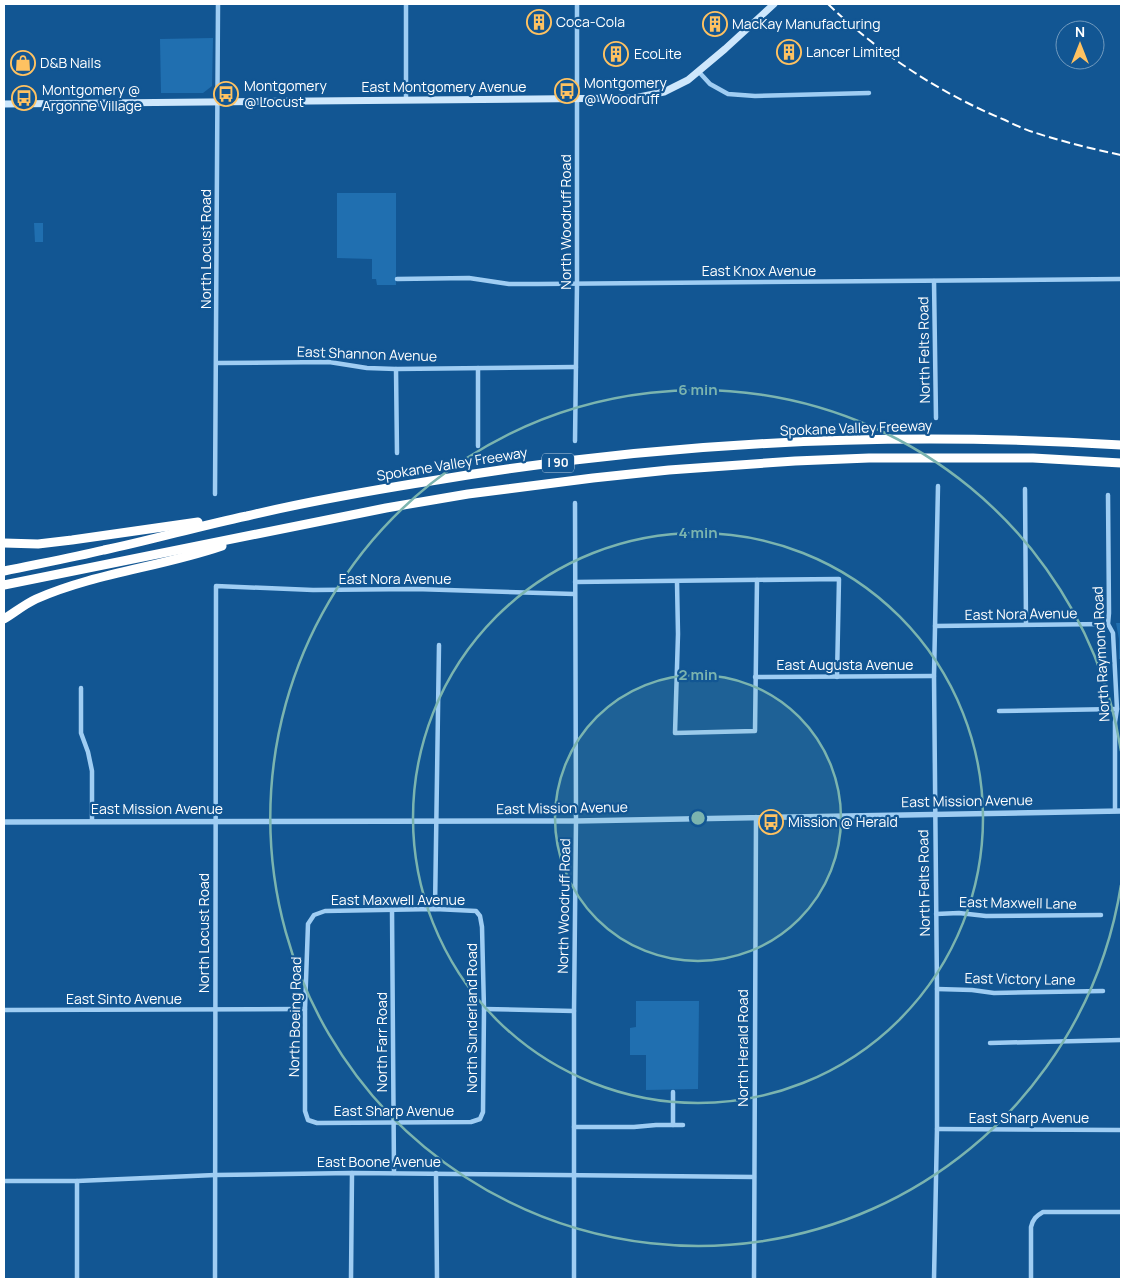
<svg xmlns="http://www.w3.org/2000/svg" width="1125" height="1283" font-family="Manrope,sans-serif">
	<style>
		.green { fill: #206fb0 }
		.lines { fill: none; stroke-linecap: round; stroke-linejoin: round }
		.minor { stroke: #9fcdf3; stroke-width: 4.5 }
		.tertiary { stroke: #9fcdf3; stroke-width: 5.5 }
		.secondary { stroke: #cee7fc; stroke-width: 7 }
		.motorway { stroke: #fff; stroke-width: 9 }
		.rail { stroke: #fff; stroke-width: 2; stroke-dasharray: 9 4; stroke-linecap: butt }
		.ring { fill: none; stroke: #7bb4af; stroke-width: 2.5 }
		.labels { text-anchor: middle; stroke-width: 4.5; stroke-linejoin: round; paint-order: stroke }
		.shield { fill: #125693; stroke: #b8ccdf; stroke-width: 1 }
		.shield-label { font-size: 12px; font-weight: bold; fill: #fff }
		.poi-label { font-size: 14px; fill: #fff; stroke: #125693; text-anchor: start }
		.street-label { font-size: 14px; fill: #fff; stroke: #125693 }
		.centre { fill: #7bb4af; stroke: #125693; stroke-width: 2.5 }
		.ring-label { font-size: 15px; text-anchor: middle; font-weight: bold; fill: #7bb4af; stroke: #125693; stroke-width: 4.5; stroke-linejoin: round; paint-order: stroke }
	</style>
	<rect width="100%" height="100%" fill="#125693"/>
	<g class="green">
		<path d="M213,38l-1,48 -9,7h-42l-1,-54z"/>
		<path d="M337,193h59v92h-19l-1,-6h-4v-20l-35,-1z"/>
		<path d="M34,223h9v19h-8z"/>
		<path d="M1116,623h5v36h-2v-20z"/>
		<path d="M636,1001h63l-1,88 -52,1v-35h-16v-27l6,-1z"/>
	</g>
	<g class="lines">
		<g class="minor">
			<path d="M406,4v95"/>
			<path d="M699,72l11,12 18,10 27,2 114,-3"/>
			<path d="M397,279l72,-1 40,6h29l583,-5"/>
			<path d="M934,281l2,137"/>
			<path d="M217,363l112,-1 38,6 29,1 180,-2"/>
			<path d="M478,368v78"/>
			<path d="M396,369l1,84"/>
			<path d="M575,441l2,-157v-280"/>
			<path d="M1025,489l1,135"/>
			<path d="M215,494l3,-490"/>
			<path d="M1108,495l1,118 -1,11 5,9 4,76 -2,13v89"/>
			<path d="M575,582l264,-3 -2,98"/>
			<path d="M677,582l1,52 -3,99 80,-2 2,-151"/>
			<path d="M935,626l173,-2"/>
			<path d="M755,677l179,-1"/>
			<path d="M81,688v45l7,19 4,19v50"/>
			<path d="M999,711l118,-2"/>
			<path d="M435,909l41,2 4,5 2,11 2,82 -1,103 -3,7 -9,3 -154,1 -9,-3 -3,-9v-102l3,-85 6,-9 11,-4z"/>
			<path d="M435,909l4,-264"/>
			<path d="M392,910l2,263"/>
			<path d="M936,914l23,-1 27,3 115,-1"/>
			<path d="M937,989l35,1 22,3 109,-2"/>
			<path d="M484,1009l90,2"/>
			<path d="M4,1010l301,-1"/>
			<path d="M990,1043l131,-3"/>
			<path d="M673,1092v33"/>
			<path d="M574,1127h60l22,-2h27"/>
			<path d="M937,1129l184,1"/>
			<path d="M436,1173l1,106"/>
			<path d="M4,1181h73l138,-6 137,-2 402,4"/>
			<path d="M77,1181v98"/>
			<path d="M215,1279l1,-693 97,4 102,-1 159,5"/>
			<path d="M351,1279l1,-106"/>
			<path d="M574,1279v-268l2,-190 -1,-318"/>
			<path d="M754,1279l2,-462"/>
			<path d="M934,1279l3,-150v-140l-3,-313 4,-190"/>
			<path d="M1031,1279v-52c2,-8 5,-11 12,-15h78"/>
		</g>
		<path class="tertiary" d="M4,822l572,-1 545,-10"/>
		<path class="secondary" d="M4,104l630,-6 30,-6 24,-12 37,-31 49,-45"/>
		<g class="motorway">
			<path d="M4,543l34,1 34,-4 126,-18"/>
			<path d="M4,571c33,-7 67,-13 100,-21 48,-10 95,-24 143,-34 63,-15 126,-26 190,-36 225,-38 456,-49 684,-35"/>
			<path d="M4,585l382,-77 82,-14 125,-16 76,-8 126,-9 74,-3h164l88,5"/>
			<path d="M4,619c10,-6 21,-15 32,-20 59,-26 125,-32 186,-53"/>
		</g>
		<path class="rail" d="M828,4c51,49 111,89 177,116 10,5 21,10 31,13 28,9 57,16 85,22"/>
	</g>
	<circle cx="698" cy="818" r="143" fill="#7bb4af" fill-opacity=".12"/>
	<g class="ring">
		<circle cx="698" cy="818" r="143"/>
		<circle cx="698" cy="818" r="285"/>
		<path d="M1121 885A428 428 0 1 1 1121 751"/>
	</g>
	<defs>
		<symbol id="building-ring" viewBox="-11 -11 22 22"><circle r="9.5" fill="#125693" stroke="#ffc261" stroke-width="1.5"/><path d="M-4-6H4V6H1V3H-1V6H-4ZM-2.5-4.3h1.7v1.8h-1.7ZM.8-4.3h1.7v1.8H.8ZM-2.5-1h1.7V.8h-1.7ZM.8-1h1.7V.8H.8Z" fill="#ffc261"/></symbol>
		<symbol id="shop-ring" viewBox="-11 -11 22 22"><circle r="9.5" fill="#125693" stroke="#ffc261" stroke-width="1.5"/><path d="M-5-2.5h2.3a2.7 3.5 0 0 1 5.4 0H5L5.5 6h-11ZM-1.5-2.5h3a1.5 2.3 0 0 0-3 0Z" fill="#ffc261"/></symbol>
		<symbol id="bus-ring" viewBox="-11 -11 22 22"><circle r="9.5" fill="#125693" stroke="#ffc261" stroke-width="1.5"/><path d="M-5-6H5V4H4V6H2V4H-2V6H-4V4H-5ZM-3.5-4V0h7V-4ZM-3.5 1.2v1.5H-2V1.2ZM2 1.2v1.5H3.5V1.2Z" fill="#ffc261"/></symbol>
	</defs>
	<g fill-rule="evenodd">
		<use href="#building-ring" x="525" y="8" width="28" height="28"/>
		<use href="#building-ring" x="701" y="10" width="28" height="28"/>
		<use href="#building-ring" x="775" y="38" width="28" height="28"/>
		<use href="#building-ring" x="602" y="40" width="28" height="28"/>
		<use href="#shop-ring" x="9" y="49" width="28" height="28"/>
		<use href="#bus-ring" x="553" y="77" width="28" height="28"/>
		<use href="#bus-ring" x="212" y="80" width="28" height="28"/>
		<use href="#bus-ring" x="10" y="84" width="28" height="28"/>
		<use href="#bus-ring" x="757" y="808" width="28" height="28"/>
	</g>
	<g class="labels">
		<rect class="shield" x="542" y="453.5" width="32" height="19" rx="4"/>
		<g class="shield-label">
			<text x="558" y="467">I 90</text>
		</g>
		<g class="poi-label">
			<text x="556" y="27">Coca-Cola</text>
			<text x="732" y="29">MacKay Manufacturing</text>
			<text x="806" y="57">Lancer Limited</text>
			<text x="634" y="59">EcoLite</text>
			<text x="40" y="68">D&amp;B Nails</text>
			<text x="584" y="88">Montgomery<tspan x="584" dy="16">@ Woodruff</tspan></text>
			<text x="244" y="91">Montgomery<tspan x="244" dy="16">@ Locust</tspan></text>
			<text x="42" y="95">Montgomery @<tspan x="42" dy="16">Argonne Village</tspan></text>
			<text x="788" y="827">Mission @ Herald</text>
		</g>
		<g class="street-label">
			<text x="444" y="92">East Montgomery Avenue</text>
			<text transform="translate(566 222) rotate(-90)" y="5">North Woodruff Road</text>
			<text transform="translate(206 249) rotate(-90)" y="5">North Locust Road</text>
			<text x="759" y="276">East Knox Avenue</text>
			<text transform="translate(924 350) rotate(-91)" y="5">North Felts Road</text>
			<text transform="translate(367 354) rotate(2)" y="5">East Shannon Avenue</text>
			<text transform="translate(856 428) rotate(-2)" y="5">Spokane Valley Freeway</text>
			<text transform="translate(452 464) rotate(-9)" y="5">Spokane Valley Freeway</text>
			<text x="395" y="584">East Nora Avenue</text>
			<text transform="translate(1021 614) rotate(-1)" y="5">East Nora Avenue</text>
			<text transform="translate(1101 654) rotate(-93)" y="5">North Raymond Road</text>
			<text x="845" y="670">East Augusta Avenue</text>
			<text transform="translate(967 801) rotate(-1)" y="5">East Mission Avenue</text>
			<text transform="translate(562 808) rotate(-1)" y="5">East Mission Avenue</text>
			<text x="157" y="814">East Mission Avenue</text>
			<text transform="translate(924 883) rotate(-91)" y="5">North Felts Road</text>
			<text x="398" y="905">East Maxwell Avenue</text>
			<text transform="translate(1018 903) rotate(1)" y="5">East Maxwell Lane</text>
			<text transform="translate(564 906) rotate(-89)" y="5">North Woodruff Road</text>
			<text transform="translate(204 933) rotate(-90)" y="5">North Locust Road</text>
			<text transform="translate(1020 979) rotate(1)" y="5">East Victory Lane</text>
			<text x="124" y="1004">East Sinto Avenue</text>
			<text transform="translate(295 1017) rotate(-89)" y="5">North Boeing Road</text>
			<text transform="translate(472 1018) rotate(-90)" y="5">North Sunderland Road</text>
			<text transform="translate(382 1042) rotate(-90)" y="5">North Farr Road</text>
			<text transform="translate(743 1048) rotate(-90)" y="5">North Herald Road</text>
			<text x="394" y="1116">East Sharp Avenue</text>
			<text x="1029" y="1123">East Sharp Avenue</text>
			<text x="379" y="1167">East Boone Avenue</text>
		</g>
	</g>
	<circle cx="698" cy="818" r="8" class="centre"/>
	<g class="ring-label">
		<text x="698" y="395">6 min</text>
		<text x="698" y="538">4 min</text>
		<text x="698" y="680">2 min</text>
	</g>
	<rect width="1125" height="1283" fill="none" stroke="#ffffff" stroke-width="10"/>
	<g transform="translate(1080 45)"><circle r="24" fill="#125693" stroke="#719abe"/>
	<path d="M0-4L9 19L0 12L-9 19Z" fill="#ffc261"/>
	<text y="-8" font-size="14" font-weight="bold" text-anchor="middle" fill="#ffffff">N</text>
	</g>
</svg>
